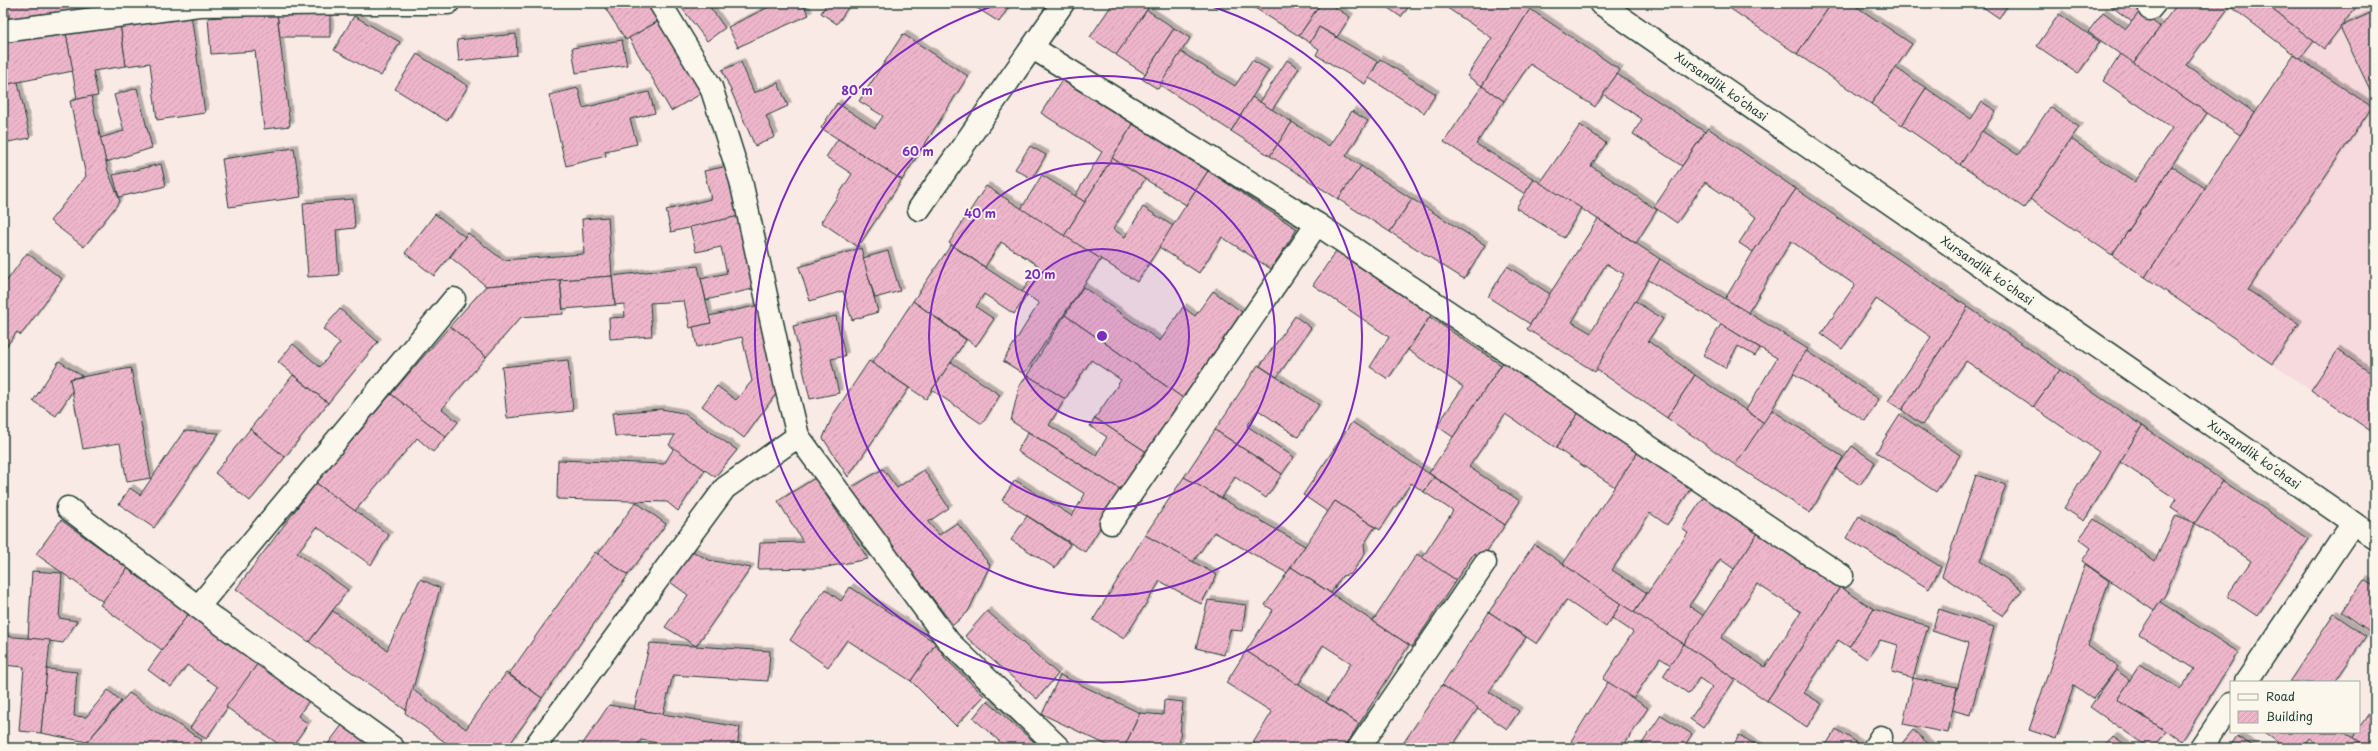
<svg xmlns="http://www.w3.org/2000/svg" width="2378" height="751" font-family="'Playpen Sans',sans-serif">
	<style>
		.built { fill: #f6dadd }
		.building { fill: url(#building-hatch); stroke: #1f3d34; fill-rule: evenodd; filter: url(#shadow) }
		.lines { fill: none; stroke-linecap: round; stroke-linejoin: round }
		.minor-casing { stroke: #1f3d34; stroke-width: 25 }
		.minor { stroke: #fbf7ec; stroke-width: 22 }
		.ring { fill: none; stroke: #7b2cbf; stroke-width: 2 }
		.labels { text-anchor: middle; stroke-width: 3.5; stroke-linejoin: round; paint-order: stroke }
		.street-label { font-size: 12px; fill: #1f3d34; stroke: #fbf7ec }
		.centre { fill: #7b2cbf; stroke: #fbf7ec; stroke-width: 2 }
		.ring-label { font-size: 12px; text-anchor: middle; font-weight: bold; fill: #7b2cbf; stroke: #fbf7ec; stroke-width: 3.5; stroke-linejoin: round; paint-order: stroke }
	</style>
	<defs>
		<pattern id="building-hatch" width="6" height="6" patternUnits="userSpaceOnUse"><rect width="6" height="6" fill="#efb6cb"/><path d="M-1 1l2-2M0 6l6-6M5 7l2-2" fill="none" stroke="#cc9daf"/></pattern>
		<filter id="shadow"><feDropShadow dx="3.5" dy="-3.5" stdDeviation="0" flood-color="#0004"/></filter>
	</defs>
	<rect width="100%" height="100%" fill="#f9eae5"/>
	<filter id="ink" filterUnits="userSpaceOnUse"><feTurbulence type="fractalNoise" baseFrequency=".025" numOctaves="2"/><feDisplacementMap in="SourceGraphic" scale="8" xChannelSelector="R" yChannelSelector="G"/><feConvolveMatrix kernelMatrix="1 2 1 2 8 2 1 2 1" color-interpolation-filters="sRGB"/></filter>
	<g filter="url(#ink)">
		<path class="built" d="M2359,3h16v431l-230,-157 149,-222 6,4 14,-18 11,8z"/>
		<g class="building">
			<path d="M7,3h91l2,9 -90,9z"/>
			<path d="M98,3h60l-58,9z"/>
			<path d="M602,3h44l12,18 -32,19z"/>
			<path d="M678,3h29l18,25 -18,13z"/>
			<path d="M802,3l7,12 -71,32 -10,-20 49,-24z"/>
			<path d="M827,3h24l-14,21 -16,-11z"/>
			<path d="M969,3h42l-12,19z"/>
			<path d="M1113,3h19l6,3 1,-3 9,5 -31,47 -27,-18z"/>
			<path d="M1247,3h74l-22,33z"/>
			<path d="M1321,3h7l22,14 -13,20 -18,-10 -9,16 -11,-7z"/>
			<path d="M1381,3h30l-10,14z"/>
			<path d="M1440,3h81l9,6 -48,77 -15,-10 25,-38z"/>
			<path d="M1726,3h106l-35,51 -72,-49z"/>
			<path d="M1832,3h19l61,41 -41,60 -74,-50z"/>
			<path d="M1977,3h32l-10,15z"/>
			<path d="M2113,3h33l-14,19 -21,-16z"/>
			<path d="M2178,3h86l50,38 -14,18 -70,-53 -44,59 69,48 -15,22 -107,-72z"/>
			<path d="M2264,3h95l-35,46z"/>
			<path d="M1530,9l90,61 -25,37 -65,-43 -26,37 -22,-15z"/>
			<path d="M1147,10l27,18 -29,46 -29,-19z"/>
			<path d="M2140,11l20,16 -27,36 -45,-31 15,-20 23,17z"/>
			<path d="M2375,11v89l-35,-73z"/>
			<path d="M330,12v25h-50l-3,-24z"/>
			<path d="M277,13l13,113 -26,3 -9,-78 -44,3 -3,-36z"/>
			<path d="M191,14l14,99 -48,7 -7,-57 -24,3 -6,-42z"/>
			<path d="M2059,14l41,28 -22,32 -41,-28z"/>
			<path d="M354,16l46,26 -19,34 -47,-26z"/>
			<path d="M664,18l42,73 -35,20 -42,-73z"/>
			<path d="M120,24l6,42 -33,5 5,25 -21,3 -11,-66z"/>
			<path d="M1319,27l59,35 -13,22 -49,-29 3,-6 -9,-6z"/>
			<path d="M1174,28l16,10 -32,51 -16,-10z"/>
			<path d="M66,33l7,38 -70,14v-46z"/>
			<path d="M516,34l1,21 -58,6 -2,-21z"/>
			<path d="M903,34l65,42 -66,104 -81,-52 16,-25 38,25 8,-12 -24,-15z"/>
			<path d="M622,40l5,25 -51,8 -4,-25z"/>
			<path d="M1181,52l54,34 17,-26 17,10 -38,61 -71,-46z"/>
			<path d="M417,54l51,32 -21,35 -52,-32z"/>
			<path d="M2121,54l86,59 -95,142 -82,-56 41,-60 64,43 37,-54 -69,-47z"/>
			<path d="M2294,55l78,52 -124,183 51,34 -27,40 -127,-87z"/>
			<path d="M1380,59l56,35 -12,19 -55,-35z"/>
			<path d="M1287,60l12,8 -27,42 -12,-8z"/>
			<path d="M741,62l13,31 24,-10 10,23 -22,10 9,21 -20,9 -33,-76z"/>
			<path d="M1896,68l30,20 -24,37 -31,-21z"/>
			<path d="M1617,74l88,58 -23,34 -49,-32 9,-15 -39,-25z"/>
			<path d="M1062,80l71,44 -48,78 -10,-6 27,-44 -61,-39z"/>
			<path d="M18,82l12,56 -27,5v-58z"/>
			<path d="M1482,86l22,15 -28,43 58,35 -9,15 -81,-52z"/>
			<path d="M137,88l15,60 -46,14 -6,-24 24,-7 -10,-36z"/>
			<path d="M578,88l5,20 66,-16 6,21 -25,6 7,25 -32,7 1,5 -40,10 -17,-71z"/>
			<path d="M1926,88l45,31 11,-17 14,9 -36,54 -58,-40z"/>
			<path d="M91,96l17,75 12,30 -36,46 -34,-26 36,-45 -16,-75z"/>
			<path d="M1252,97l40,25 -22,34 -39,-25z"/>
			<path d="M2050,107l29,20 -55,81 -64,-43 22,-34 36,24z"/>
			<path d="M1352,111l16,10 -22,35 15,10 -23,33 -68,-43 22,-34 37,24z"/>
			<path d="M1133,124l75,47 -22,34 -74,-47z"/>
			<path d="M1580,125l26,18 -15,23 66,44 -21,33 -96,-60z"/>
			<path d="M1708,128l88,61 -43,63 -14,-9 17,-26 -51,-35 -28,41 -23,-16z"/>
			<path d="M838,139l64,41 -44,67 -37,-25 31,-48 -26,-17z"/>
			<path d="M1030,146l16,9 -14,24 -17,-10z"/>
			<path d="M294,148l7,49 -72,10 -7,-48z"/>
			<path d="M1112,158l33,21 -32,50 12,8 18,-30 30,19 -36,56 -73,-46z"/>
			<path d="M161,164l5,22 -47,11 -6,-22z"/>
			<path d="M733,165l11,50 -73,17 -5,-22 45,-11 -7,-28z"/>
			<path d="M1361,166l51,33 -22,33 -52,-33z"/>
			<path d="M2172,166l33,22 -60,89 -33,-22z"/>
			<path d="M1208,171l89,58 -26,40 -49,-32 -23,36 -40,-26z"/>
			<path d="M1042,175l43,27 -21,34 -43,-27z"/>
			<path d="M1534,179l47,29 -17,30 -48,-30z"/>
			<path d="M986,186l115,73 -77,115 -21,-13 36,-58 -17,-11 17,-26 -38,-24 -16,25 -36,-24z"/>
			<path d="M1796,189l172,118 -66,103 -14,-9 43,-64 -55,-38 -34,50 -21,-15 34,-49 -64,-44 -43,72 -23,-14 28,-47z"/>
			<path d="M353,199l2,29 -19,2 3,45 -31,2 -5,-74z"/>
			<path d="M1412,199l73,46 -21,34 -74,-47z"/>
			<path d="M435,214l30,23 -31,39 -29,-23z"/>
			<path d="M744,215l17,72 -55,13 -5,-21 26,-6 -6,-26 -25,5 -6,-25z"/>
			<path d="M608,217l4,59 -126,10 -36,-29 18,-24 35,27 81,-6 -2,-35z"/>
			<path d="M1598,219l62,40 -65,113 -68,-43zM1606,264l18,10 -33,59 -19,-11z"/>
			<path d="M951,245l76,50 -13,19 -30,-20 -8,13 18,12 -18,27 -63,-45z"/>
			<path d="M861,248l17,64 -26,8 -9,-29 -33,10 -11,-34z"/>
			<path d="M888,251l12,40 -25,7 -12,-40z"/>
			<path d="M1336,251l95,64 -43,64 -18,-12 19,-30 -76,-52z"/>
			<path d="M27,253l35,26 -41,56 -4,-3 -13,17 -1,-63z"/>
			<path d="M1660,259l148,90 -44,74 -18,-13 31,-52 -129,-78z"/>
			<path d="M698,266l13,57 -21,5 -6,-27 -34,2 2,33 -42,3 -1,-21 16,-1 -1,-13 -9,1 -3,-29z"/>
			<path d="M1507,266l43,28 -20,30 -42,-27z"/>
			<path d="M612,276l3,29 -52,4 -3,-29z"/>
			<path d="M560,280l3,34 -42,3 -35,40 -36,-31 36,-40z"/>
			<path d="M1083,287l77,54 23,-34 12,9 18,-25 29,21 -59,86 -118,-83z"/>
			<path d="M913,301l53,39 -40,59 -54,-36z"/>
			<path d="M1635,301l28,18 -15,22 47,34 -28,43 -71,-49z"/>
			<path d="M764,304l17,83 -37,51 -42,-32 15,-20 19,14 16,-19 -10,-44 -45,10 -4,-20 18,-4 -2,-7z"/>
			<path d="M1968,307l92,63 -27,37 -67,-46 -44,64 -20,-15z"/>
			<path d="M340,309l38,33 -50,61 -50,-41 15,-18 27,23 20,-24 -17,-14z"/>
			<path d="M1065,315l118,83 -35,55 -53,-35 26,-38 -30,-20 -26,39 -38,-24z"/>
			<path d="M836,316l9,40 -14,3 8,34 -29,6 -17,-73z"/>
			<path d="M1295,316l16,12 -34,49 -17,-11z"/>
			<path d="M1430,317l71,48 -48,72 -16,-11 26,-39 -55,-37z"/>
			<path d="M1721,324l39,24 -5,8 -17,-10 -13,22 -22,-13z"/>
			<path d="M450,326l36,31 -44,52 16,13 -12,15 -55,-43z"/>
			<path d="M2338,350l37,26v58l-64,-44z"/>
			<path d="M1806,351l73,48 -14,22 -72,-48z"/>
			<path d="M568,360l5,51 -66,7 -5,-51z"/>
			<path d="M59,361l23,15 -12,3 3,11 -17,26 -23,-15z"/>
			<path d="M869,361l40,27 -61,89 -25,-39 10,-23z"/>
			<path d="M1504,361l75,51 -23,36 -51,-34 -36,53 51,34 -15,24 -76,-52z"/>
			<path d="M951,362l49,33 -18,29 -50,-34z"/>
			<path d="M1258,365l61,40 -21,32 -40,-27 -11,16 47,31 -12,17 -67,-44z"/>
			<path d="M131,368l20,110 -24,4 -7,-39 -37,6 -13,-70z"/>
			<path d="M2060,370l82,56 -58,95 -20,-13 35,-56 -66,-45z"/>
			<path d="M293,375l35,28 -43,54 -35,-28z"/>
			<path d="M1027,375l38,24 -16,26 47,30 11,-18 -17,-11 5,-8 53,35 -25,38 -112,-70 8,-34z"/>
			<path d="M1695,375l69,48 -29,42 -68,-47z"/>
			<path d="M391,394l55,43 -13,15 -16,-14 -62,73 -39,-28z"/>
			<path d="M661,409l22,4 54,37 -22,27 -46,-32 6,-10 -60,1 -3,-23z"/>
			<path d="M1772,410l71,47 -33,56 -75,-48z"/>
			<path d="M1579,412l59,40 -23,35 -59,-39z"/>
			<path d="M1900,415l60,40 -24,37 -60,-40z"/>
			<path d="M1352,422l82,55 -10,15 -13,-9 -31,47 -45,-29 -7,11 -25,-17z"/>
			<path d="M2142,426l81,55 -28,42 -24,-16 5,-8 -56,-37z"/>
			<path d="M250,429l35,28 -35,44 -35,-28z"/>
			<path d="M1215,430l67,44 -16,24 -31,-21 -14,22 -37,-22z"/>
			<path d="M184,431l35,2 -65,95 -35,-24 11,-16 10,7z"/>
			<path d="M1028,432l95,59 -38,61 -83,-52 13,-20 57,36 13,-22 -68,-43z"/>
			<path d="M1852,446l23,16 -15,23 -24,-16z"/>
			<path d="M674,448l31,22 -27,41 -11,-9 -110,-3 1,-39 106,4z"/>
			<path d="M1638,452l53,36 -24,37 -17,-12 -38,57 35,23 -13,20 -71,-49z"/>
			<path d="M883,469l14,19 27,-18 25,38 -21,14 11,13 18,-12 33,42 -22,47 -15,13 -104,-136z"/>
			<path d="M1976,475l30,10 -26,76 42,29 -19,26 -61,-40z"/>
			<path d="M1184,477l121,69 -18,27 -73,-41 -21,30 -48,-27z"/>
			<path d="M1434,477l71,48 -23,33 -8,-5 -18,27 -34,-22 31,-47 -29,-19z"/>
			<path d="M815,478l53,81 -46,9 -64,1 2,-26 43,-1 -25,-41z"/>
			<path d="M2223,481l86,58 -52,77 -30,-20 24,-35 -56,-38z"/>
			<path d="M316,483l73,52 -18,30 -54,-38 -20,26 51,37 -39,52 -73,-53z"/>
			<path d="M1706,494l54,36 -26,39 -14,-10 -31,47 15,10 -20,28 -50,-31 54,-80 -6,-4z"/>
			<path d="M1335,501l40,26 -11,17 1,9 -14,21 -9,2 -11,17 -40,-26z"/>
			<path d="M636,502l30,22 -38,51 -30,-21z"/>
			<path d="M2176,515l19,8 -30,72 -11,16 -72,-50 9,-13 -12,-9 15,-20 61,42z"/>
			<path d="M1027,516l43,28 -15,24 -44,-28z"/>
			<path d="M1859,516l82,51 -12,22 -83,-51z"/>
			<path d="M61,520l67,48 -25,34 -67,-48z"/>
			<path d="M1760,530l80,57 -73,114 -83,-57zM1757,584l44,28 -36,55 -44,-29z"/>
			<path d="M1145,535l72,40 -16,29 -41,-23 -36,58 -31,-19z"/>
			<path d="M1534,544l87,60 -15,23 -40,-27 -29,44 -48,-32z"/>
			<path d="M692,551l17,9 42,8 -55,78 -31,-19 23,-32 -18,-13z"/>
			<path d="M595,552l33,23 -86,123 -33,-24z"/>
			<path d="M1417,554l39,26 -44,67 -39,-26z"/>
			<path d="M2085,564l24,17 -21,64 30,22 -25,32 -19,-14 -18,54 -27,-9z"/>
			<path d="M1291,567l118,78 -50,79 -33,-22 25,-39 -28,-18 -25,40 -52,-34 27,-41 -8,-5z"/>
			<path d="M128,568l61,45 -27,37 -62,-45z"/>
			<path d="M32,571l30,2 -3,45 18,3 -14,22 -35,-5z"/>
			<path d="M420,579l20,9 -33,123 -98,-69 24,-31 54,39z"/>
			<path d="M2364,580l11,7v48l-33,-23z"/>
			<path d="M850,587l86,56 -25,38 -64,-41 -19,27 -38,-27 35,-51 16,12z"/>
			<path d="M1840,587l34,22 -25,38 -11,-7 -34,53 18,11 -15,23 -40,-26z"/>
			<path d="M1208,600l38,5 -4,26 -12,-1 -6,25 -28,-7z"/>
			<path d="M2160,602l78,50 -56,89 -65,-41 23,-36 40,26 14,-21 -55,-35z"/>
			<path d="M1621,604l63,40 -13,21 -11,-7 -27,41 -30,-20 30,-47 -21,-14z"/>
			<path d="M1874,609l54,17 -15,52 -21,-6 6,-27 -18,-5 -13,19 -18,-12z"/>
			<path d="M1939,609l55,18 -24,88 -18,-5 17,-67 -37,-12z"/>
			<path d="M987,611l71,63 -21,25 -72,-63z"/>
			<path d="M1489,612l37,25 -37,55 30,19 -12,18 -65,-44z"/>
			<path d="M189,613l69,50 -52,76 -16,-11 28,-41 -31,-22 -16,22 -23,-17z"/>
			<path d="M2334,614l32,22 -31,46h-46z"/>
			<path d="M3,636l47,4 -9,93 -22,-2 5,-64 -21,-2z"/>
			<path d="M650,643l120,8 -2,30 -95,-6 -10,39 -29,-5z"/>
			<path d="M936,643l9,15 39,38 -28,30 -45,-45z"/>
			<path d="M1684,644l51,35 -32,49 -13,-9 22,-32 -13,-9 -10,16 -26,-18z"/>
			<path d="M1246,651l113,73 -15,24h-94l22,-36 -46,-29z"/>
			<path d="M258,663l53,35 -13,18 10,8 -17,24h-7l-58,-41z"/>
			<path d="M47,669l30,3 -3,44 12,1 22,-27 13,11 -34,41 -46,-9z"/>
			<path d="M2116,670l14,10 -13,20 49,31 -12,17h-5l-59,-41z"/>
			<path d="M506,673l36,25 -35,50h-54l-48,-35 7,-24 54,40z"/>
			<path d="M1060,675l80,38 -16,35h-11l-71,-34z"/>
			<path d="M1913,678l44,9 -9,46 -45,-9z"/>
			<path d="M1608,682l40,26 -26,40h-40l-11,-7z"/>
			<path d="M1442,685l36,23 -27,40h-51z"/>
			<path d="M129,693l73,47 -6,8h-84l-25,-6z"/>
			<path d="M1164,700l19,2 -4,46h-55l16,-35 23,2z"/>
			<path d="M987,701l54,47h-34l-34,-30z"/>
			<path d="M2375,704v44h-8l-14,-10 3,-6h3v-4z"/>
			<path d="M609,705l131,22 -3,21h-50l-46,-8 -5,8h-56z"/>
			<path d="M1661,715l31,19 -9,14h-44z"/>
			<path d="M345,721l37,27h-57z"/>
			<path d="M1836,729l28,18v1h-40z"/>
			<path d="M1913,730l20,18h-35z"/>
			<path d="M2264,732h81l22,16h-47l-11,-9 -7,9h-17z"/>
			<path d="M1739,735l23,13h-30z"/>
			<path d="M2113,736l17,12h-26z"/>
			<path d="M2237,736l19,12h-27z"/>
		</g>
		<g class="lines">
			<defs>
				<g id="minor">
					<path d="M370,3h78"/>
					<path d="M660,3l51,84 30,94 45,206 12,49 151,206 110,106"/>
					<path d="M1600,3l775,535"/>
					<path d="M2150,9l5,-6"/>
					<path d="M3,31l196,-26 168,-2"/>
					<path d="M1033,48l284,176 525,352"/>
					<path d="M919,209l144,-206"/>
					<path d="M68,508l130,99 195,141"/>
					<path d="M1111,523l206,-299"/>
					<path d="M198,607l256,-308"/>
					<path d="M2246,682l107,-159"/>
					<path d="M534,748l191,-260 73,-52"/>
					<path d="M1359,748l126,-185"/>
					<path d="M1874,748l7,-11"/>
					<path d="M2201,748l30,-44"/>
				</g>
			</defs>
			<use href="#minor" class="minor-casing"/>
			<use href="#minor" class="minor"/>
		</g>
	</g>
	<circle cx="1102" cy="336" r="87" fill="#7b2cbf" fill-opacity=".12"/>
	<g class="ring">
		<circle cx="1102" cy="336" r="87"/>
		<circle cx="1102" cy="336" r="173"/>
		<circle cx="1102" cy="336" r="260"/>
		<path d="M1201 3A347 347 0 1 1 1003 3"/>
	</g>
	<g class="labels">
		<g class="street-label">
			<text transform="translate(1721 87) rotate(35)" y="4">Xursandlik koʻchasi</text>
			<text transform="translate(1987 271) rotate(35)" y="4">Xursandlik koʻchasi</text>
			<text transform="translate(2254 455) rotate(35)" y="4">Xursandlik koʻchasi</text>
		</g>
	</g>
	<circle cx="1102" cy="336" r="6" class="centre"/>
	<g class="ring-label">
		<text x="857" y="95">80 m</text>
		<text x="918" y="156">60 m</text>
		<text x="980" y="218">40 m</text>
		<text x="1040" y="279">20 m</text>
	</g>
	<rect width="2378" height="751" fill="none" stroke="#fbf7ec" stroke-width="16"/>
	<rect x="8" y="8" width="2362" height="735" fill="none" stroke="#1f3d34" stroke-width="1.5" filter="url(#ink)"/>
	<rect x="2230" y="681" width="130" height="52" fill="#fbf7ec" stroke="#a3ada2"/>
	<rect x="2238" y="694" width="20" height="6" fill="#fbf7ec" stroke="#a3ada2"/>
	<text x="2266" y="701" font-size="12" fill="#1f3d34">Road</text>
	<rect x="2238" y="711" width="20" height="12" fill="url(#building-hatch)" stroke="#a3ada2"/>
	<text x="2266" y="721" font-size="12" fill="#1f3d34">Building</text>
</svg>
